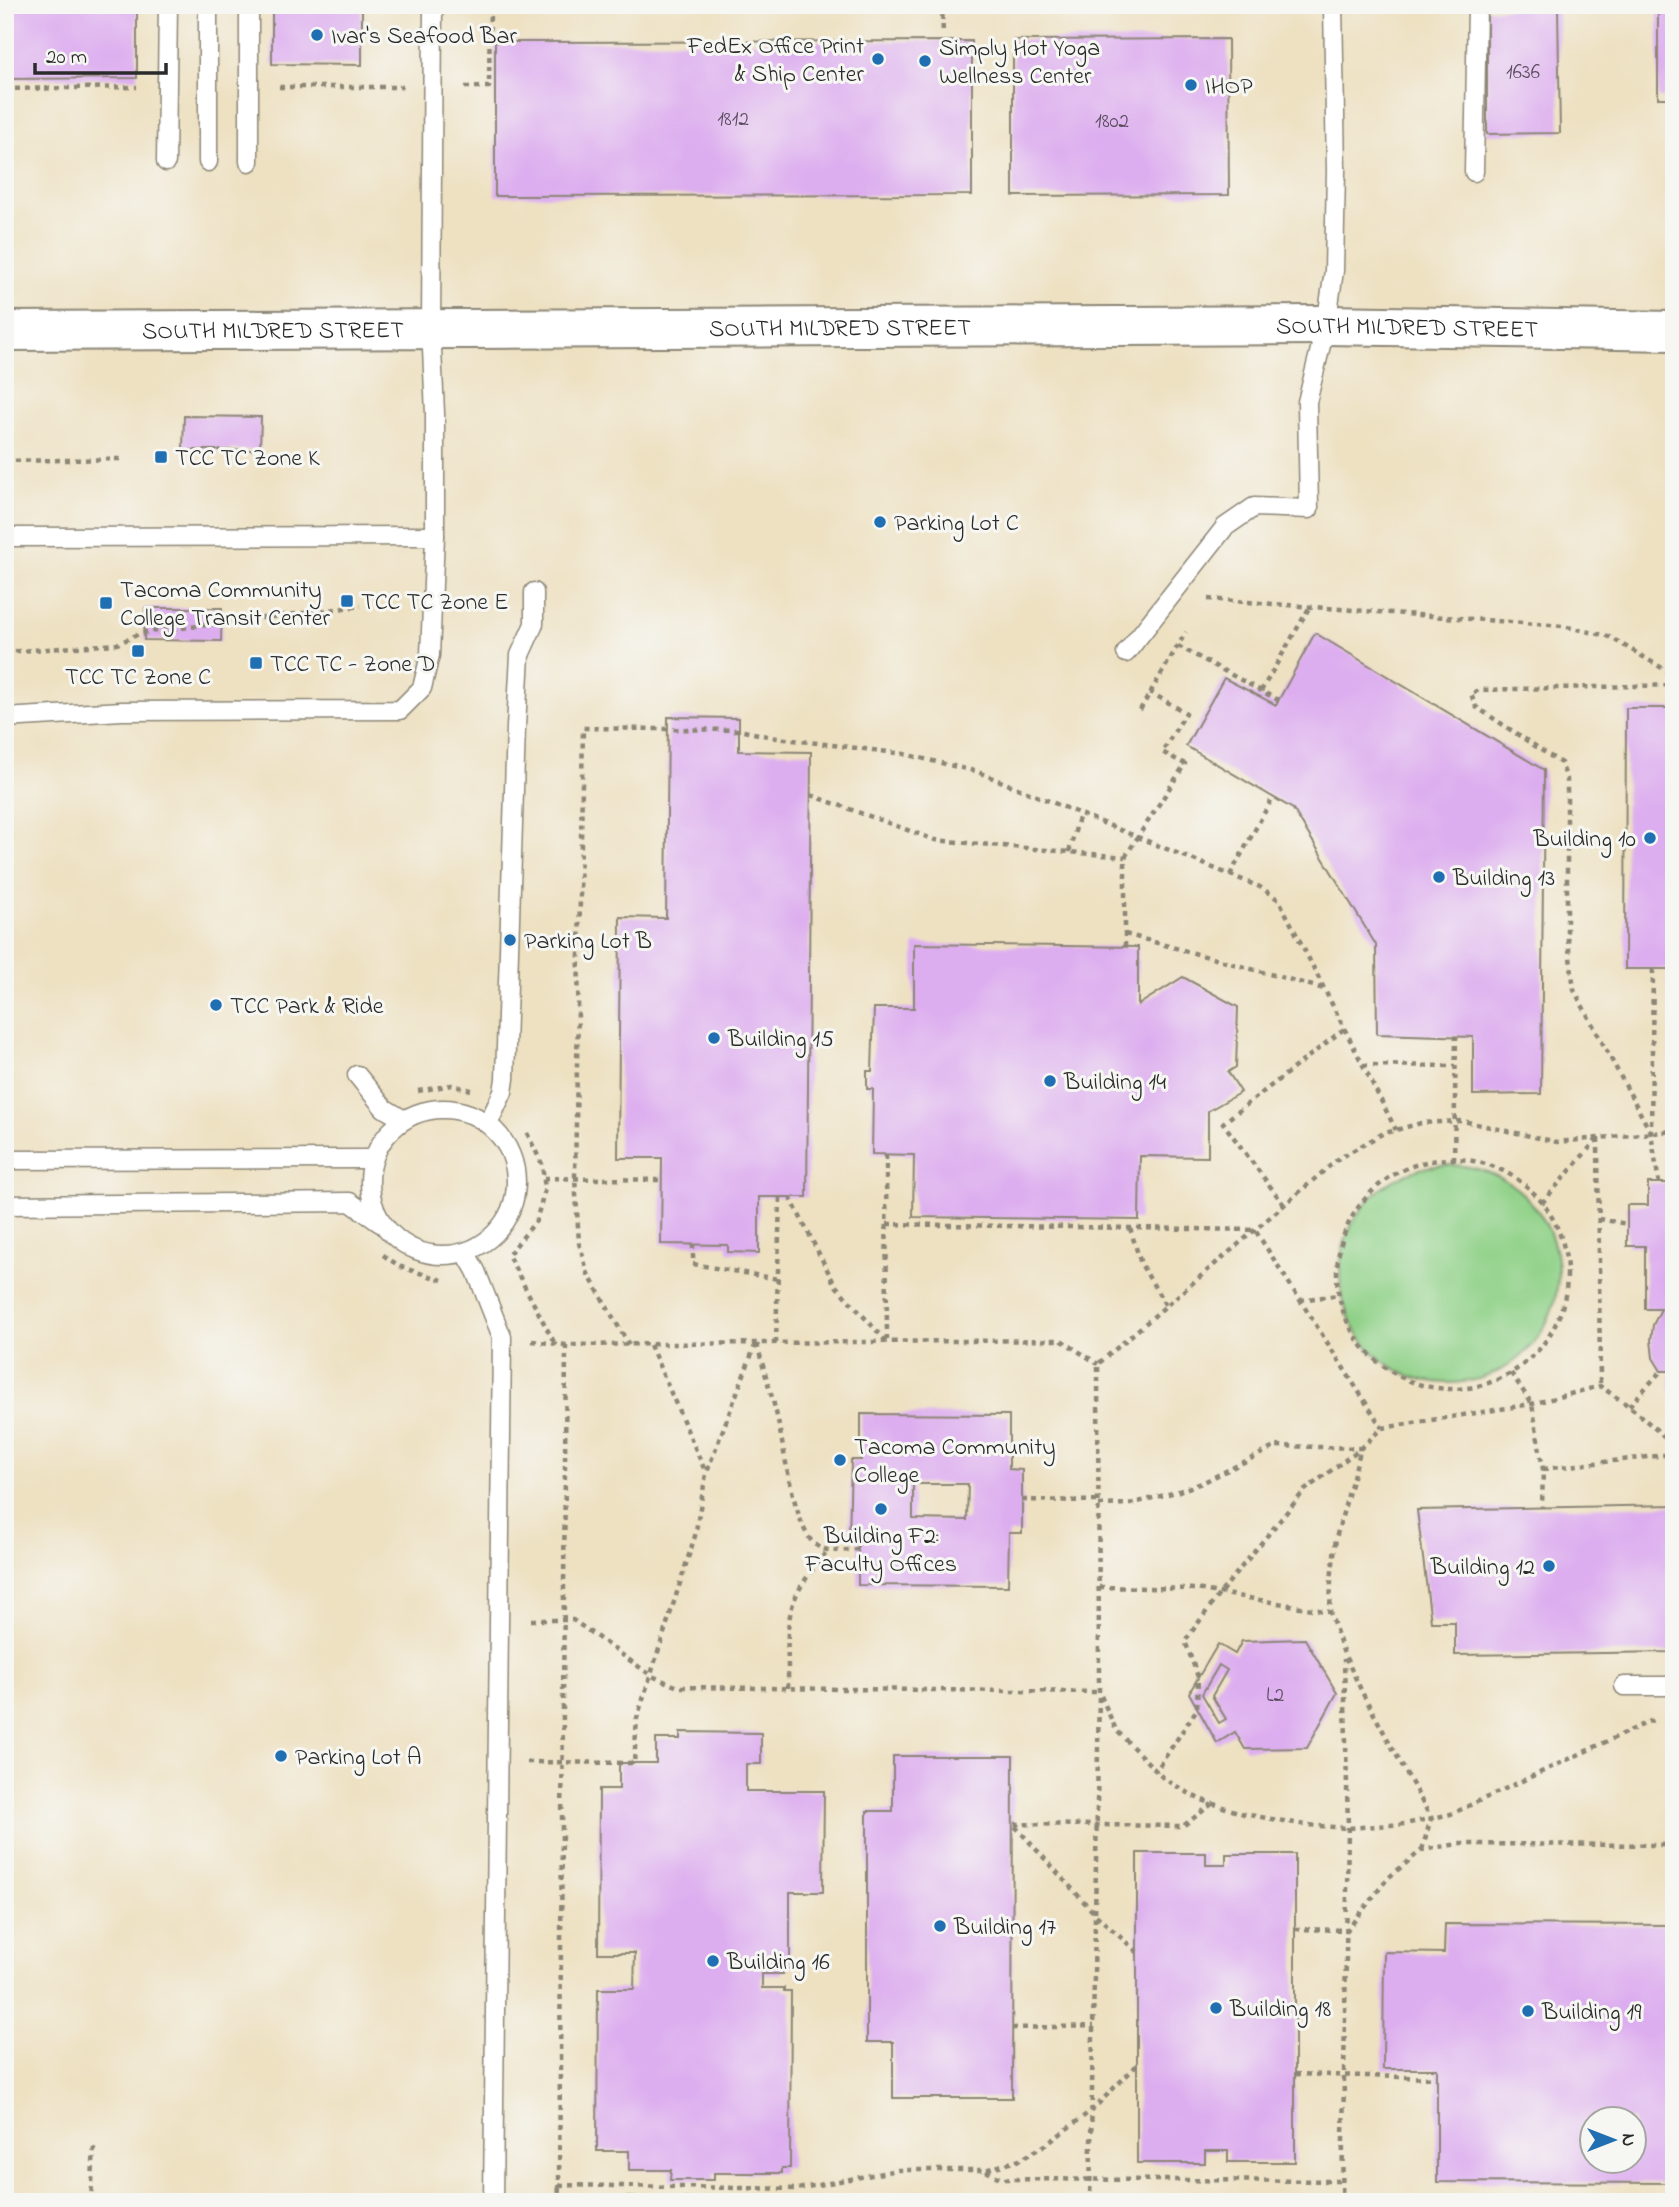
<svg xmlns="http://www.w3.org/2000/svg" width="1679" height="2207" font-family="'Indie Flower',sans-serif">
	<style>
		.green { fill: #90d188; stroke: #5e7e5a; stroke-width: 2 }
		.building { fill: #ddaeef; fill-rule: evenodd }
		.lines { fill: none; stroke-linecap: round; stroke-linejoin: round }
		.service-casing { stroke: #8c8676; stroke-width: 21 }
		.secondary-casing { stroke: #8c8676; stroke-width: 42 }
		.path { stroke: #8c8676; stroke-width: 4.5; stroke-dasharray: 5 5; stroke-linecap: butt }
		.service { stroke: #fff; stroke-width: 18 }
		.secondary { stroke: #fff; stroke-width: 38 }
		.poi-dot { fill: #1f6fb2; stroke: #f6f6f2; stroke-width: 2.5 }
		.labels { text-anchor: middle; stroke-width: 6; stroke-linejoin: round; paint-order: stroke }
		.number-label { font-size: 21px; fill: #584c5c }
		.poi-label { font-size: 24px; fill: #2b2b2b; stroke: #f6f6f2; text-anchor: start }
		.street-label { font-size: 24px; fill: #2b2b2b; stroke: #f6f6f2 }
	</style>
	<rect width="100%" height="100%" fill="#f6f6f2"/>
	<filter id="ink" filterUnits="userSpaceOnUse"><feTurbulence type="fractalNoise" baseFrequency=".0143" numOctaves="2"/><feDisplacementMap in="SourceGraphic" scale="14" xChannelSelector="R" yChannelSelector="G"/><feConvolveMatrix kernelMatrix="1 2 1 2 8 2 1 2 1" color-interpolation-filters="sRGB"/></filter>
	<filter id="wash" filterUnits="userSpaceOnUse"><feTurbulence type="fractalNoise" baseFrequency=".00686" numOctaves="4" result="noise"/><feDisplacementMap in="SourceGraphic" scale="28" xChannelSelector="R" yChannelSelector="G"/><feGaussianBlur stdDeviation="1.57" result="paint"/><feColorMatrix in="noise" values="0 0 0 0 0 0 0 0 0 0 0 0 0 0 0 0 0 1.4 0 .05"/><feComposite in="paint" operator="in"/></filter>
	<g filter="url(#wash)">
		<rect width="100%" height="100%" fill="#eee1c2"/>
		<circle class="green" cx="1449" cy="1274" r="109"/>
		<g id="blocks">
			<g class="building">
				<path d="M5,5h132v73l-132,1z"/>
				<path d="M272,5h90v60l-90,-1z"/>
				<rect x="1658" y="5" width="16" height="93"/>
				<path d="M1558,8l2,125 -73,1v-125z"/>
				<path d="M1228,39l1,156 -216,1v-156z"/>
				<path d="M972,41v154l-477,1v-154z"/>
				<path d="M184,416l77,1 -1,33h-77z"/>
				<path d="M145,608h77l-1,33 -77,-1z"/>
				<path d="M1315,633l229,137 -3,324 -68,1v-58l-96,-3 -1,-89 -83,-136 -107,-63 38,-68 52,27z"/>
				<path d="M1626,708h48v261h-49z"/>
				<path d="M668,717l71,1v33l72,1 -4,445h-48v56l-31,-1v-7l-67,-1 1,-86h-44l2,-241 46,1z"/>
				<path d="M914,944l224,3v58l45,-28 55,30 -2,60 -8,5 13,20 -33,19v46l-68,-1 -1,64 -226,-3 1,-62 -42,-1 1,-65h-6v-18h5l2,-63h40z"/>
				<path d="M1648,1183h26v208h-4v-20h-9l-8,-13 -2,-18 2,-15 8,-16h-16v-63h-18v-41h21z"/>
				<path d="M861,1414l148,1v54l13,1v63h-13l-1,53 -150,-1v-46h-9l2,-79h10zM913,1484h55l-1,36 -54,-1z"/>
				<path d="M1674,1505v147l-219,3v-33h-24l-14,-112z"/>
				<path d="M1305,1639l32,54 -30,55 -62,1 -10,-17 -18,11 -28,-50 29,-49 17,10 7,-13zM1219,1665l8,5 -15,26 14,23 -7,4 -17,-29z"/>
				<path d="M680,1732l81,1v31h-15v27h78l-1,101h-33v77h-7v5h-21v14h22v3h7l-1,177h-8v5h-68v7h-44l1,-10h-42v-19h-32l1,-162h36l1,-36h-37l1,-164h20v-26h37v-24h24z"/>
				<path d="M893,1756h120l-1,342h-119v-56h-26v-231h26z"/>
				<path d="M1137,1853h69v12h20v-11h69v308h-67v-11h-23v12h-68z"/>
				<path d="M1445,1924l229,1v258l-237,-1v-113h-54l1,-117 60,1zM1592,2120h42v42h-42z"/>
				<path d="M610,2197l85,2v3h-85z"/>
			</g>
		</g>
	</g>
	<g filter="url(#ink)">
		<use href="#blocks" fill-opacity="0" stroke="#8c8676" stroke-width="2"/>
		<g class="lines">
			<defs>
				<g id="service">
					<path d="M208,5v157"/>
					<path d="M249,5v157"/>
					<path d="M166,162l2,-157"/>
					<path d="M1474,172l3,-167"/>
					<path d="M5,537l430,-1"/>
					<path d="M1126,653l99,-126 29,-20 55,2 -2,-107 19,-77 8,-54 2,-100 -3,-166"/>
					<path d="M5,718l117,-7 278,-1 22,-22 8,-33 5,-119v-123l-4,-85 2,-323"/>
					<path d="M357,1075l27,33 20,12"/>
					<circle cx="443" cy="1182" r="73"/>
					<path d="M488,1124l15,-32 2,-13 11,-352 4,-72 14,-31v-32"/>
					<path d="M5,1160l368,-1"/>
					<path d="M5,1205l345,-3 30,21"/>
					<path d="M465,1252l11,19 26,66 -9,865"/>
					<path d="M1624,1686h50"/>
				</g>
				<g id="secondary">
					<path id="s1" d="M5,331l1321,-6 348,6"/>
				</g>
			</defs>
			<use href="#service" class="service-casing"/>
			<use href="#secondary" class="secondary-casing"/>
			<g class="path">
				<path d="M942,5l1,30"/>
				<path d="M279,87h124"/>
				<path d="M465,87h24l1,-82"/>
				<path d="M5,89l132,-2"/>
				<path d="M5,461l117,-2"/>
				<path d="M1208,599l355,27 45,10 66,39"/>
				<path d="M1178,646l100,54"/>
				<path d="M5,652l112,-8 24,-11 220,-27"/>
				<path d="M1261,691l48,-83"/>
				<path d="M1140,710l46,-78"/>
				<path d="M811,795l124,45 190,17"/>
				<path d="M1069,852l11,-38"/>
				<path d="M1230,875l43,-78"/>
				<path d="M1125,934l199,55"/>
				<path d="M1125,947v-90l60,-93 -23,-12 24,-39 -36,-21"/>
				<path d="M1653,969l-2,164 8,50"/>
				<path d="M1363,1065l92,1"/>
				<path d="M418,1091l34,-6 19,5"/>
				<path d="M527,1133l15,31 3,25 -9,32 -28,34 47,89"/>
				<path d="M1651,1133l-77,-143 -7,-58v-153l-6,-16 -85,-56 -5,-13 8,-4 195,-5"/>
				<path d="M1598,1138l2,248"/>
				<path d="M886,1155l1,187"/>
				<circle cx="1452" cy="1274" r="115"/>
				<path d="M1454,1160l2,-123"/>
				<path d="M544,1178l117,2"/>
				<path d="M790,1197l45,88 51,56"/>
				<path d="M1542,1203l56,-65"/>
				<path d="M1284,1205l-61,-82 121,-94"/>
				<path d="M1599,1219l28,5"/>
				<path d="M887,1224l368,6 127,198"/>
				<path d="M1130,1228l11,36 25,42"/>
				<path d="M693,1244v20l85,15"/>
				<path d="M383,1255l18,12 41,13"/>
				<path d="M1300,1300l39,-5"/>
				<path d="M532,1341l34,4 495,-5 37,24"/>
				<path d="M776,1343l4,-146"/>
				<path d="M757,1344c6,23 13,45 19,68 7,28 18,119 40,133 12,9 28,5 42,4"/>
				<path d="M566,1345l-7,840 238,4 101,-19h87l35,-10 27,-16 45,-34 45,-45"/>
				<path d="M629,1345l-41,-71 -9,-31 -4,-65 8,-450 156,2 38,8 127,16 74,18 282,115 19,13 117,230"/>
				<path d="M650,1345l56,128"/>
				<path d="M1511,1373l21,31 11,65 -1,39"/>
				<path d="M1629,1406l32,-35"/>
				<path d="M1543,1469l131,-15"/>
				<path d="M1022,1500l77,1"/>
				<path d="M1099,1505l31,-1 46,-12 26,-9 74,-37 85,2 -56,42 -85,103 -35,48 13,36 -1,32 -41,62"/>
				<path d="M1099,1587l97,2 134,23"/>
				<path d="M531,1620h42l79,56 26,11 421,5"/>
				<path d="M788,1688c1,-28 -4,-61 6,-87 7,-19 22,-35 33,-50"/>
				<path d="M1101,1696l15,34 48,49 35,20 45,15 62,11 42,3 57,-4 46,-10 204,-95"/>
				<path d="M527,1762l107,1 3,-45 58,-182 11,-62 50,-131"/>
				<path d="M1422,1850l9,-32 -67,-122 -20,-42 -14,-42 1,-32 5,-42 25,-90 21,-20 150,-24 68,-18 29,20 37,32 8,3"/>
				<path d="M1295,1929l52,1 41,-52 34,-28 36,-6 216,1"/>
				<path d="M1137,1952l-41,-37 -83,-91 170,2 29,-22"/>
				<path d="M1012,2028l82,-2"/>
				<path d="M1295,2074l142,4"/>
				<path d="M986,2171l16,8 341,2"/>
				<path d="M91,2202l3,-58"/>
				<path d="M558,2202l1,-17"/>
				<path d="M1090,2202l9,-510 -1,-328 240,-205 44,-25 39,-11 42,-2 94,21 117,-11"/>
				<path d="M1342,2202l6,-374 -4,-169"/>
			</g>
			<use href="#service" class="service"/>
			<use href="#secondary" class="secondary"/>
		</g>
	</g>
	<g class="poi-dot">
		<circle cx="317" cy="35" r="7"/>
		<circle cx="878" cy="59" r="7"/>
		<circle cx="925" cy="61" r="7"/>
		<circle cx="1191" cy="85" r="7"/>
		<rect x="154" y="450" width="14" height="14" rx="3.5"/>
		<circle cx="880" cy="522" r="7"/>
		<rect x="340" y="594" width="14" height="14" rx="3.5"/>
		<rect x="99" y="596" width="14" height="14" rx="3.5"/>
		<rect x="131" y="644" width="14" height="14" rx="3.5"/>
		<rect x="249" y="656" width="14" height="14" rx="3.5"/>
		<circle cx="1650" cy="838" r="7"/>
		<circle cx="1439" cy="877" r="7"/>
		<circle cx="510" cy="940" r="7"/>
		<circle cx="216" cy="1005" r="7"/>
		<circle cx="714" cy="1038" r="7"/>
		<circle cx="1050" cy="1081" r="7"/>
		<circle cx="840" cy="1460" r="7"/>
		<circle cx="881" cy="1509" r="7"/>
		<circle cx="1549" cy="1566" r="7"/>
		<circle cx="281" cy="1756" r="7"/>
		<circle cx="940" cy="1926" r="7"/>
		<circle cx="713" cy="1961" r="7"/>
		<circle cx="1216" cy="2008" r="7"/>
		<circle cx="1528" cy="2011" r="7"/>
	</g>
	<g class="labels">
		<g class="number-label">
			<text x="1523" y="78">1636</text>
			<text x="733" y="125">1812</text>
			<text x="1112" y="127">1802</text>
			<text x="1275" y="1701">L2</text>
		</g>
		<g class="poi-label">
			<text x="331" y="43">Ivar's Seafood Bar</text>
			<text x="864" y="53" text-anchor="end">FedEx Office Print<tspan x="864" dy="28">&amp; Ship Center</tspan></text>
			<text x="939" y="55">Simply Hot Yoga<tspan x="939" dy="28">Wellness Center</tspan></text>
			<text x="1205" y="93">IHOP</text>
			<text x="175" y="465">TCC TC Zone K</text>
			<text x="894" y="530">Parking Lot C</text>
			<text x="120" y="597">Tacoma Community<tspan x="120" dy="28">College Transit Center</tspan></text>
			<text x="361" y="609">TCC TC Zone E</text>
			<text x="270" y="671">TCC TC - Zone D</text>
			<text x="138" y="684" text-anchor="middle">TCC TC Zone C</text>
			<text x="1636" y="846" text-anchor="end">Building 10</text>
			<text x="1453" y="885">Building 13</text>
			<text x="524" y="948">Parking Lot B</text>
			<text x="230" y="1013">TCC Park &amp; Ride</text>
			<text x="728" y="1046">Building 15</text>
			<text x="1064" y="1089">Building 14</text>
			<text x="854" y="1454">Tacoma Community<tspan x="854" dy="28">College</tspan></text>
			<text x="881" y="1543" text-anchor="middle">Building F2:<tspan x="881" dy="28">Faculty Offices</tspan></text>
			<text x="1535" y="1574" text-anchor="end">Building 12</text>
			<text x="295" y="1764">Parking Lot A</text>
			<text x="954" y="1934">Building 17</text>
			<text x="727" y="1969">Building 16</text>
			<text x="1230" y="2016">Building 18</text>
			<text x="1542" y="2019">Building 19</text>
		</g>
		<g class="street-label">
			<text dy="8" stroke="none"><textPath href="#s1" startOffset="835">SOUTH MILDRED STREET</textPath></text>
			<text dy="8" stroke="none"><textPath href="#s1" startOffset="1402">SOUTH MILDRED STREET</textPath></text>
			<text dy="8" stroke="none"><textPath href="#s1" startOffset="268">SOUTH MILDRED STREET</textPath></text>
		</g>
	</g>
	<rect width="1679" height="2207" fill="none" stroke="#f6f6f2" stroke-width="28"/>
	<g transform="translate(1613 2140) rotate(90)"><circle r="33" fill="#f6f6f2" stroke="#a5a5a2" stroke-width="2"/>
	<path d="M0-5L12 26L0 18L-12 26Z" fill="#1f6fb2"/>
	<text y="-10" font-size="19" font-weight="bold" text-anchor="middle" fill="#2b2b2b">N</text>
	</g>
	<path d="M35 63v10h131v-10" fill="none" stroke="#2b2b2b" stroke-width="3.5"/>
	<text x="46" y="63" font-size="21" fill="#2b2b2b" stroke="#f6f6f2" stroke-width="5" paint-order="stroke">20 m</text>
</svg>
